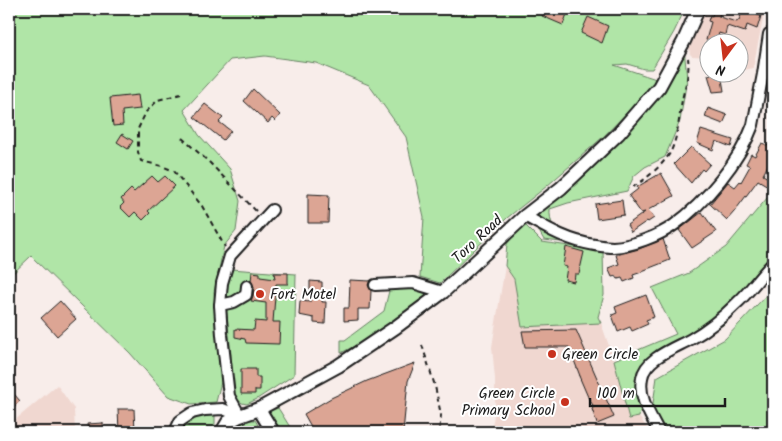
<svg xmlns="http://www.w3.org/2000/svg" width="782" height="441" font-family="Kalam,sans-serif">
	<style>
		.built { fill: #f0d7d0 }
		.green { fill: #b0e5a7; stroke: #668062 }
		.building { fill: #dca594; stroke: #1c1c1c }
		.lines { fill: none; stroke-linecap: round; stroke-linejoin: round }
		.minor-casing { stroke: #1c1c1c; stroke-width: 14 }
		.major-casing { stroke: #1c1c1c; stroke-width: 16 }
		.path { stroke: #1c1c1c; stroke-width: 2; stroke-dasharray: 5 4; stroke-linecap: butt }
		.minor { stroke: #fff; stroke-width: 10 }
		.major { stroke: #fff; stroke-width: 12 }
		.poi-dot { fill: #c8321e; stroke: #fff; stroke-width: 2 }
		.labels { text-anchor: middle; stroke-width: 4; stroke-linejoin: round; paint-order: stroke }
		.street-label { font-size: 15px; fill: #1c1c1c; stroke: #fff }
		.poi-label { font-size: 15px; fill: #1c1c1c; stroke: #fff; text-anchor: start }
	</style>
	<rect width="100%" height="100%" fill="#f8edea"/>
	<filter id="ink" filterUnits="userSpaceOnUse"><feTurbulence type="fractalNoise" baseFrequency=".02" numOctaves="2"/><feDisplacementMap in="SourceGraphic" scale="10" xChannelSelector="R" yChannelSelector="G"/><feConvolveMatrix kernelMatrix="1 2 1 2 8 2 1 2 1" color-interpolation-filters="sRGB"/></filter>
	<g filter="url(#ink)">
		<g class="built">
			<path d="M701,9h64l-12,59 -13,3v-29h-30l-1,15 -17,-1 -2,-2 -2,-11z"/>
			<path d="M505,266l9,13 8,48 79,-4 13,37 15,59 10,-2 11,15h-154l-4,-7 3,-14v-32l-3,-32z"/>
			<path d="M57,385l17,24 1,23h-66v-7z"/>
		</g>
		<g class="green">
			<path d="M9,9h676l-11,23 -22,37h-8l-17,-5 -13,1 45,15 -56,57 -56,49 -40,32 -67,65 -20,-6 4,-60 -18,-80 -37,-52 -53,-22 -51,-7 -35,4 -46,50 15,25 31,34 10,32 -4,30 -12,15 -10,46 7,90 -5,20 -25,2 -23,-8 -38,-43 -99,-97 -22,21z"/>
			<path d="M684,47l3,32 -7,42 -15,36 -20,10 -11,9 -7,15 -59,12 -18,6c-1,12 5,22 11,33l-17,-2 -15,-27 80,-71z"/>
			<path d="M773,191v69l-50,65 -74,42 -10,50 -10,2 -15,-59 62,-26 -24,-46 37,-15 37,-26z"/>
			<path d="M523,223l19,19 61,9 1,44 -6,22 3,6 -79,4 -8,-48 -9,-13 2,-22z"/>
			<path d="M231,269l65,5 -2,101 -37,24 -10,5 -5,-1 -7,-5 -3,-9 -1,-34 -6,-61z"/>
			<path d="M391,283l44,5 -42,38 -52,27v-13h4l39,-29z"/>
			<path d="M773,288v144h-108l-11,-13 -2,-9 5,-33 68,-38z"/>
			<path d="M278,408l2,3 13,21h-16l-9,-20z"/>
			<path d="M202,415h13v8l-1,9h-32l3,-7z"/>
			<path d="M242,420h13l7,12h-33z"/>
		</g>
		<g class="building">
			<path d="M545,9h10l12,5 -4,11 -21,-9z"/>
			<path d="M714,9h7l-2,8 18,5 1,-2h1l4,-10 18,6 -4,13 -10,-4 -2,7 -18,-6 -2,9 -6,-2 -3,9 -10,-2 5,-18 -3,-1 2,-6 2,1z"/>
			<path d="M588,17l20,9 -6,17 -21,-10z"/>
			<path d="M723,72h12l1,3 -14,4 2,12 -11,1 -5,-17z"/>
			<path d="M253,89l27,26 -5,6 -3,-3 -4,5 -24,-22z"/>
			<path d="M138,95l2,14 -18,2 1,14 -10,1 -3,-28z"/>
			<path d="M205,104l18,14 -4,4 12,9 -8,9 -29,-23z"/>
			<path d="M708,108l19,7 -4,9 -18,-7z"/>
			<path d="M701,130l32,10 -2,7 -15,-6 -3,9 -16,-7z"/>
			<path d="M122,134l11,7 -5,8 -11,-7z"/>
			<path d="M762,143l11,5 -5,12 2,1 -7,14 10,6v8l-15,-9 -24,32 -7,8 -17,-16 18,-22 7,5 5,-6 1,1 9,-16 -4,-2 5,-10 4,2z"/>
			<path d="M691,147l19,17 -6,7 -2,-2 -11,14 -17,-19z"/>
			<path d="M661,173l13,23 -26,14 6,8 -6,4 -1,-1 -16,11 -4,-7 18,-13 -4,1 -12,-17 9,-7 -1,-2z"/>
			<path d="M152,176l6,6 7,-6 10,10 -27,25 2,2 -7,7 -8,-8 -5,5 -10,-10 4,-4 -3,-4 10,-10 3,3z"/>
			<path d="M308,194l21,1 -1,28h-20z"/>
			<path d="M622,200l2,15 -27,4 -2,-15z"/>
			<path d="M702,212l14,20 -24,16 -13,-18z"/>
			<path d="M663,239l7,21 -28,11v1l-9,3 1,3 -10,4 -2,-4 -4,1 -2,-3 -4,1 -4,-9 11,-4 -3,-9 23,-6z"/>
			<path d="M566,247l18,5 -5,22h-4l-1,8 -9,-2 2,-13 -4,-1z"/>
			<path d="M252,272l8,1v4l15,2 -1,-6h14v11h-12l-3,38h7l-1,22 -33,-1 -1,-4 -10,-2v-8l19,1 1,-9 11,1v-19l-15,-2 2,-5 1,-9 -3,-6z"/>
			<path d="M350,280l20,1 -2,4 3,6 -1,18h-12v11l-14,1v-13h5z"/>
			<path d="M310,281l12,1v20h4l-1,22 -11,-1v-5l-15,-3 1,-14 10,1z"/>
			<path d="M646,295l8,22 -8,3 2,4 -16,7 -2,-4 -12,5 -6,-17 5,-2 -2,-6z"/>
			<path d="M60,301l16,18 -19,17 -16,-18z"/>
			<path d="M576,330l38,87 -17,7 -5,-15 2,-2 -6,-10 -9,-21h1l-11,-29h-44l-3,-16z"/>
			<path d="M415,363l-7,18 -5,51h-89l-10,-18 27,-16 36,-17z"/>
			<path d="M241,369h15v8h4v13h-5v4h-14z"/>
			<path d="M9,388l11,13 -11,10z"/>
			<path d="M118,409h16l1,23h-16z"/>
			<path d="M103,423l1,9h-16l-1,-8z"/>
		</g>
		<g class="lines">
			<defs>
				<g id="minor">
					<path d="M525,216c23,13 43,25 70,29 6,1 12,2 18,2 19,-1 46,-11 61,-22 31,-22 66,-64 79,-100l10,-51 6,-40"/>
					<path d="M375,285l38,-2 30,9"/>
					<path d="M220,305l14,-3 12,-7 1,-9"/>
					<path d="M240,416l-11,-20 -7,-61 -2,-30 2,-22 8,-27 42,-46"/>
					<path d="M175,432l5,-11 12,-8 13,-3 18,-1 17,7"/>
					<path d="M659,432c-8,-16 -21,-34 -17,-54 3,-20 33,-30 49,-39 16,-9 33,-23 46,-36 13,-12 23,-27 36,-40"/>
				</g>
				<g id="major">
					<path d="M259,409l14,23"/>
					<path d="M222,432l6,-10 12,-6 19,-7 79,-43 58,-39 47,-35 82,-76 36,-28 57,-54 41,-47 25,-46 14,-32"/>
				</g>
			</defs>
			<use href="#minor" class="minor-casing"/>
			<use href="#major" class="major-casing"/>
			<g class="path">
				<path d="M181,94l-23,6 -12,12 -8,17v23l3,9 21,5 12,5 28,35 23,41"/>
				<path d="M182,138l28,25 47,49"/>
				<path d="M633,187c12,-7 30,-22 37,-34 8,-15 9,-36 12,-53 3,-14 8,-27 6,-42"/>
				<path d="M422,345l13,41 6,29 -2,17"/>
			</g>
			<use href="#minor" class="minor"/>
			<use href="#major" class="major"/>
		</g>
	</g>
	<g class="poi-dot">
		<circle cx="260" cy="294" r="5"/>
		<circle cx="552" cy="354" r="5"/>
		<circle cx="565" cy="402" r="5"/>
	</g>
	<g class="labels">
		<g class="street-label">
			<text transform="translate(477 239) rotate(-43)" y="5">Toro Road</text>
		</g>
		<g class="poi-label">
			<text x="270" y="299">Fort Motel</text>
			<text x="562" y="359">Green Circle</text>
			<text x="555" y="398" text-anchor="end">Green Circle<tspan x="555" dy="17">Primary School</tspan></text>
		</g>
	</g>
	<rect width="782" height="441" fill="none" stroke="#fff" stroke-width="30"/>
	<rect x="15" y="15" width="752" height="411" fill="none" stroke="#1c1c1c" stroke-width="2" filter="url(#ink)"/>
	<g transform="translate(724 58) rotate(195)"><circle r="24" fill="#ffffff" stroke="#a4a4a4"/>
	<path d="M0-4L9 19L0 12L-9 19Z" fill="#c8321e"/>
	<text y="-8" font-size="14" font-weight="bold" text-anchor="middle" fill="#1c1c1c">N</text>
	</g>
	<path d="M590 398v8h135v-8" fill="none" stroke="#1c1c1c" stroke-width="2.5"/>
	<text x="597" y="398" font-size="15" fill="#1c1c1c" stroke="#ffffff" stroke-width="4" paint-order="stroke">100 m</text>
</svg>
